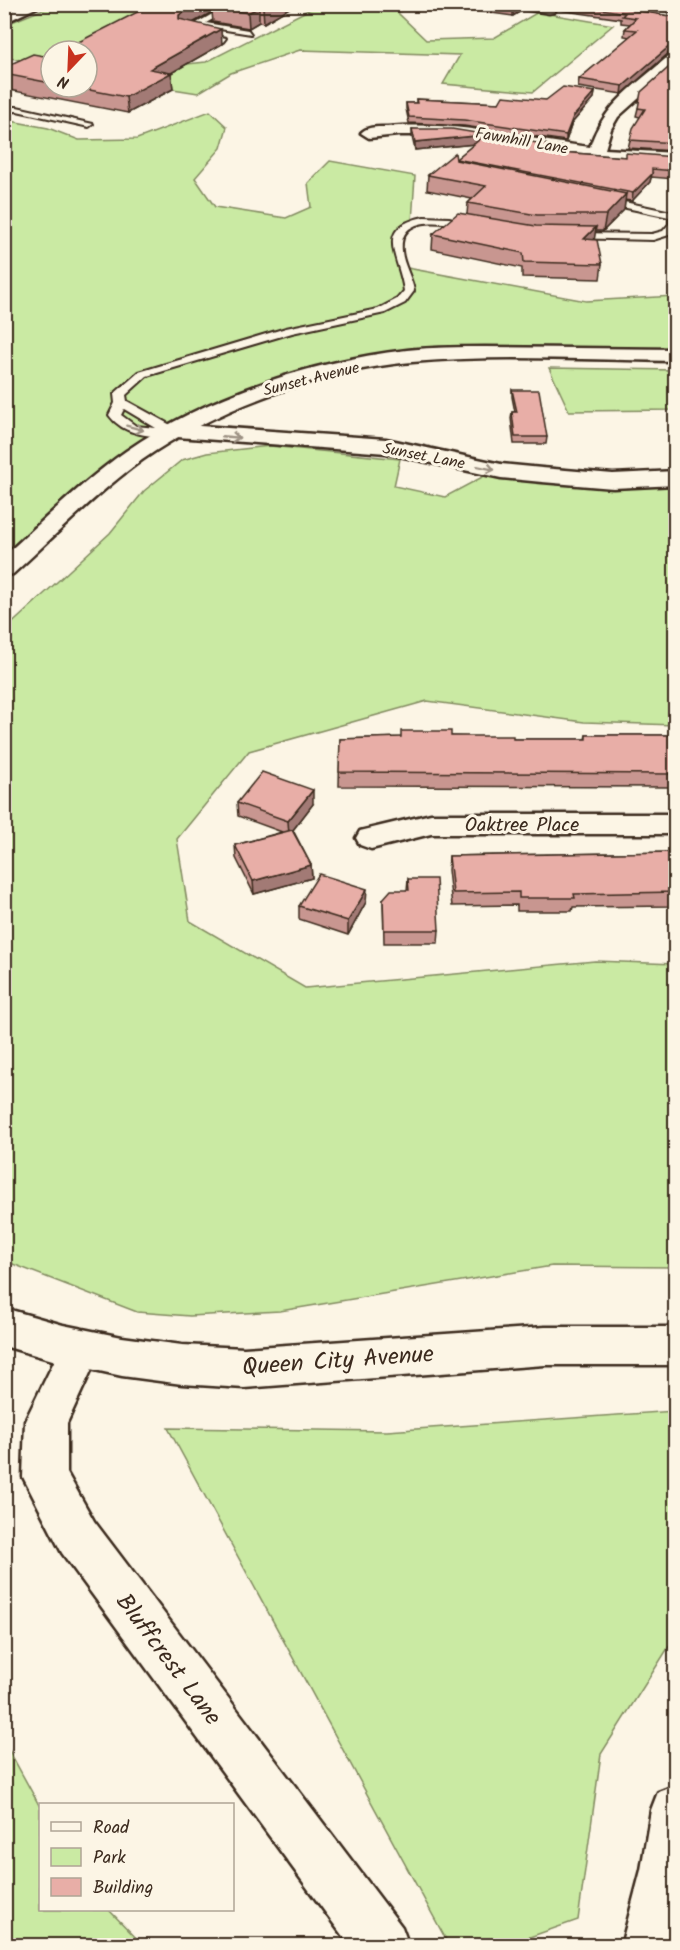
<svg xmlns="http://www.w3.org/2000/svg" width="680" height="1950" font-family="Kalam,sans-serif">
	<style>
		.green { fill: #caeaa3; stroke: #828a60; stroke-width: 1.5 }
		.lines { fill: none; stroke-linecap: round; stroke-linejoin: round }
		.service-casing { stroke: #3b2a1e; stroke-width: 4 }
		.minor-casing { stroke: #3b2a1e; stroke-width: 5 }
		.tertiary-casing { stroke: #3b2a1e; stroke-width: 5 }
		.secondary-casing { stroke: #3b2a1e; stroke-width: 5 }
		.service { fill: #fcf5e5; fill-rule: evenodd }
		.minor { fill: #fcf5e5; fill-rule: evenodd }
		.tertiary { fill: #fcf5e5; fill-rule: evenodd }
		.secondary { fill: #fcf5e5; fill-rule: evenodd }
		.wall { fill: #c89690; stroke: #3b2a1e; stroke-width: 1.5 }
		.shaded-wall { fill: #a27a75; stroke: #3b2a1e; stroke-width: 1.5 }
		.building { fill: #e8aea7; stroke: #3b2a1e; stroke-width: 1.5 }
		.oneway { stroke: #9c9082 }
		.labels { text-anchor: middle; stroke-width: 6; stroke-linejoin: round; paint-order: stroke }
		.far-street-label { font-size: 16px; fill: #3b2a1e; stroke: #fcf5e5 }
		.street-label { font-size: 20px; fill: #3b2a1e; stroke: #fcf5e5 }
		.near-street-label { font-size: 24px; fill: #3b2a1e; stroke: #fcf5e5 }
	</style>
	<rect width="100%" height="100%" fill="#fcf5e5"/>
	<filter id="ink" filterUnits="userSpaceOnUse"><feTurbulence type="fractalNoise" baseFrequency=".0167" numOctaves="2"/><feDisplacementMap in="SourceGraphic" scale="12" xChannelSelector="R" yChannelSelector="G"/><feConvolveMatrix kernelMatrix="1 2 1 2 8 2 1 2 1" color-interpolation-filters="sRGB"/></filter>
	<g filter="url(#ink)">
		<g class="green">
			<path d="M54,5h111l-16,63 57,-6 112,-57h92l-12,8 28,27 68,-2 44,-26 75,13 -80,67 -90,-8 17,-29 -160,-5 -69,23 -33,20 -25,-4 -86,-38h-36v15l-46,-9 -1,-32z"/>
			<path d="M210,111l17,16 -6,21 -26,30 20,29 71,11 25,-11 -3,-24 22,-22 85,15 -3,46 -13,11 3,34 184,34 89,-5v59h-255l-93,16 -155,60 -167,138v-449l43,8 31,12 58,-1z"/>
			<path d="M549,368l126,2v40l-106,1z"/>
			<path d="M270,446l130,13 -6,27 51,11 41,-22 189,3v247l-91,-3 -157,-21 -178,50 -72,88 13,82 115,67 290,-27 80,3v303l-123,-1 -272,45 -90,5 -53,-4 -132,-51v-631l105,-97 34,-42 38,-31 25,-7z"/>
			<path d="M675,1411v226l-74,117 -23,166 -71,25h-58l-281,-517 219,3z"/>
			<path d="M4,1741l36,66v103h69l34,35h-138z"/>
		</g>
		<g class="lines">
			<defs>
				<g id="service">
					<path d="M230,4h9l-33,19 42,7 3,4 -50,-8 -9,5 34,7 -3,4 -42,-10z"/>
					<path d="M657,4l19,4v4l-20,-4z"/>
					<path d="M4,107h13l76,17 -4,3 -72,-16 -13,1z"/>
					<path d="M601,197l75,16v16l-7,6 -16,5 -86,-2 -2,-2 5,-3 82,1 11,-3 6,-7v-7l-71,-15v-4z"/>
					<path d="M424,217l25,1 27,6 -5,3c-24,-4 -73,-15 -69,24 1,14 10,26 12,40l-9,12 -20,10 -93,20 -145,43 -21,19 1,6 49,27v6c-23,5 -53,1 -67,-19l6,-12 -1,-9 25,-22 147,-44 92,-19 19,-10 7,-8c-4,-34 -32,-63 20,-74zM124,409l32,19 -20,-2 -15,-11z"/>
				</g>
				<g id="minor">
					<path d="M512,4h48l-6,8 -5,1 -31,-5z"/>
					<path d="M676,53v12l-58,52 -7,12 -6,20 71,4v10l-92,-7 -132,-21h-54l-29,3 -8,-5c6,-7 17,-6 26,-6 69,-7 135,12 203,20 13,-43 49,-64 81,-93z"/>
					<path d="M172,424l214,15 115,25 41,4 71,6 63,-3v14l-63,3 -71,-6 -41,-4 -115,-25 -222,-17 -3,-5 3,-5z"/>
					<path d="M431,814h245v20h-245l-60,15 -11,-4 -4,-7 4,-7z"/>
					<path d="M81,1330l14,5 6,14 -34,74v50l27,48 308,406 7,19h-59l-288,-393 -39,-76 2,-56 42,-86z"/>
					<path d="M676,1785l-2,161h-53l20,-76 10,-60 7,-18z"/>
				</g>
				<g id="tertiary">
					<path d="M26,4h18l-40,19v-9z"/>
					<path d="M485,347l191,2v12c-88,-1 -177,-7 -264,1 -90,8 -196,46 -270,98 -47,34 -87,76 -129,114l-9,2v-20c40,-36 78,-74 122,-105 79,-55 186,-90 281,-101 26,-3 52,-3 78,-3z"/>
				</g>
				<path id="secondary" d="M4,1308l59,17 59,12 60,8 62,3 301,-21h131v38h-131l-301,23 -62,-4 -60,-8 -59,-13 -59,-17z"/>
			</defs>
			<use href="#service" class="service-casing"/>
			<use href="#minor" class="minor-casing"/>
			<use href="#tertiary" class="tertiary-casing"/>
			<use href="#secondary" class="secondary-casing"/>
			<use href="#service" class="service"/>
			<use href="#minor" class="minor"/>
			<use href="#tertiary" class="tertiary"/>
			<use href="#secondary" class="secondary"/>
		</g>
		<g class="wall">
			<path d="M153,4h143l-32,19 -5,-1 -10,6 -36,-6 -1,-10 -19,10 29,22 -51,29 2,16 -45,24 -124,-24v-22l40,-11 7,-3v34h36z"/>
			<path d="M470,4h52l-1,7 -8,5 -43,-6z"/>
			<path d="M559,4h40l76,13 -5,35 -48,42 -44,-7 1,-8 51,-42 -6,-1 1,-7 5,-5 -9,-1v-4l-62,-9z"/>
			<path d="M634,4h22l-2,4z"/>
			<path d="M675,62v89l-47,-3 2,-8 10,-23 -4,-1 2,-8z"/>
			<path d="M595,92l-1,6 -22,25 -6,18 -102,-15 -55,-3 -3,-14v-6h10v-4l83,4 47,-3z"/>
			<path d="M412,129l150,18 -1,5 65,5h49v22l-24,-2 -1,5 -18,19 -7,-1 -1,10 -21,21h-8l-1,9 8,24 -2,15 -78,-2v-9l-90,-19 1,-15 34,-20 1,-11 4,-4 -45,-9 1,-15 28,-16 18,-15 -59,6 -3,-13z"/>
			<path d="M512,390l35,47 -1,7h-32l-3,-26 1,-6h3l-3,-15z"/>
			<path d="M586,735h89v52l-336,-1 1,-47 111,-3 62,3h72z"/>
			<path d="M237,803l76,1 -20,26 18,35 1,13 -58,16 -18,-36 -1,-13 47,-13 -44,-16z"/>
			<path d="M675,852v54l-102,1 -1,4h-55v-6l-65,1 -4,-36 1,-14z"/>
			<path d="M408,879l31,51 -1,13h-54l-1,-44 24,-9z"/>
			<path d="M366,902l-18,33 -49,-16v-13z"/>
		</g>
		<g class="shaded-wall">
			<path d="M198,4h27l-13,3v5l-32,18 -1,-15z"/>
			<path d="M269,4h27l-32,19 -1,-15z"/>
			<path d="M521,4h1l-1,7 -8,5v-7z"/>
			<path d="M259,7v15l-10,6 -1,-15z"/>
			<path d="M221,29l1,15 -51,29 2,16 -45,24 -2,-16 24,-28z"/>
			<path d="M675,44v8h-5l-48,42 1,-8 48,-41z"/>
			<path d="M595,92l-1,6 -22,25 -6,18v-6l7,-18z"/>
			<path d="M485,135v8l-70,7v-8z"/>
			<path d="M652,174l-2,8 -18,19 1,-8z"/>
			<path d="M626,194l-2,16 -21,21 3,-16z"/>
			<path d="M596,227l-2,15 -10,-3z"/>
			<path d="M313,790v14l-24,31 -1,-14z"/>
			<path d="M311,865l1,13 -58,16 -1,-13z"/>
			<path d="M367,889l-1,13 -18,33v-14z"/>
		</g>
		<g class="building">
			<path d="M153,4h45l-19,11v4l42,10 -71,40 21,4 -45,24 -52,-10h13v-36h-26z"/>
			<path d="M216,4h53l-6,4 -4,-1 -11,6 -36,-6z"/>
			<path d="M481,4h40l-8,5z"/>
			<path d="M571,4h28l76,13v27l-4,1 -48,41 -44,-7 58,-49 -12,-1 11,-11 -14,-2 3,-3z"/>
			<path d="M51,53v30l-47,-9v-7l29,-13 11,2z"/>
			<path d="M675,62v81l-45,-3 3,-12 12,-19 -7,-1 3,-16z"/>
			<path d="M563,87l32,5 -22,25 -7,18 -102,-15 -55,-3 -3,-14h11l-1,-4 83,4 4,-7 43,4z"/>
			<path d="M412,129h40l110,18 -2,5 66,5v-4l49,4v14l-23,-2v5l-19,19 -177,-34 29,-24 -70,7z"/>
			<path d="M455,153l1,7 170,34 -20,21h-69l-69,-12 18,-17 -58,-11z"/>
			<path d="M458,213l78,13 60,1 -12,12 13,1 5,24 -78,-2 -1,-9 -90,-19z"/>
			<path d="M512,390h27l8,47h-32l-3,-25h5z"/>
			<path d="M401,731h50v5h62v3h73v-4h89v39l-336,-2 1,-33 61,-2z"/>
			<path d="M262,772l51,18 -25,31 -51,-18z"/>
			<path d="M292,830l19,35 -58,16 -18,-36z"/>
			<path d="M675,852v40l-101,2 1,4h-56v-6l-66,1 -4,-37z"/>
			<path d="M319,874l48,15 -19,32 -49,-15z"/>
			<path d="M408,879h28l3,51h-55l-1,-31 8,-9h18z"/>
		</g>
		<defs><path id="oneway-shaft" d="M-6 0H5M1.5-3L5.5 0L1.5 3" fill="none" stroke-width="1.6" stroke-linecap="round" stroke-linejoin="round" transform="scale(1.5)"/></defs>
		<g class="oneway">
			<use href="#oneway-shaft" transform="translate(135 428) rotate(15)"/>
			<use href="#oneway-shaft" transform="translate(231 437) rotate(5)"/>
			<use href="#oneway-shaft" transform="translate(486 468) rotate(12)"/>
		</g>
	</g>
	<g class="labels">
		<g class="far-street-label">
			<text transform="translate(522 140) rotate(10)" y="6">Fawnhill Lane</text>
			<text transform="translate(311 378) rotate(-14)" y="6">Sunset Avenue</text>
			<text transform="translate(424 455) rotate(11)" y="6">Sunset Lane</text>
		</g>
		<g class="street-label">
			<text x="522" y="831">Oaktree Place</text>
		</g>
		<g class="near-street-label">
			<text transform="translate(338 1360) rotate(-4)" y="8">Queen City Avenue</text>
			<text transform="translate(169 1659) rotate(53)" y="8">Bluffcrest Lane</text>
		</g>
	</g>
	<rect width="680" height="1950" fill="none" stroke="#fcf5e5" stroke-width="24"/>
	<rect x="12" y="12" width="656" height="1926" fill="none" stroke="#3b2a1e" stroke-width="2" filter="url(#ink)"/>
	<rect x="39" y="1803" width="195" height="108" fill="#fcf5e5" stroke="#afa495" stroke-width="1.5"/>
	<rect x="51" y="1822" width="30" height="9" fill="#fcf5e5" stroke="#afa495" stroke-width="1.5"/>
	<text x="93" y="1833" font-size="18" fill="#3b2a1e">Road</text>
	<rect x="51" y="1848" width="30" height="18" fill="#caeaa3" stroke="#afa495" stroke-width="1.5"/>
	<text x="93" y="1863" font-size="18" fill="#3b2a1e">Park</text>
	<rect x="51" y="1878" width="30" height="18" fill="#e8aea7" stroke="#afa495" stroke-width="1.5"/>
	<text x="93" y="1893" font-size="18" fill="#3b2a1e">Building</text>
	<g transform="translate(69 69) rotate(203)"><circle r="28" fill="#fcf5e5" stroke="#afa495" stroke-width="1.5"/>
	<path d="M0-4.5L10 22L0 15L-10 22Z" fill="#c8321e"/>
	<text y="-9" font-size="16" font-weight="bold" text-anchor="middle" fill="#3b2a1e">N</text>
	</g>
</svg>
